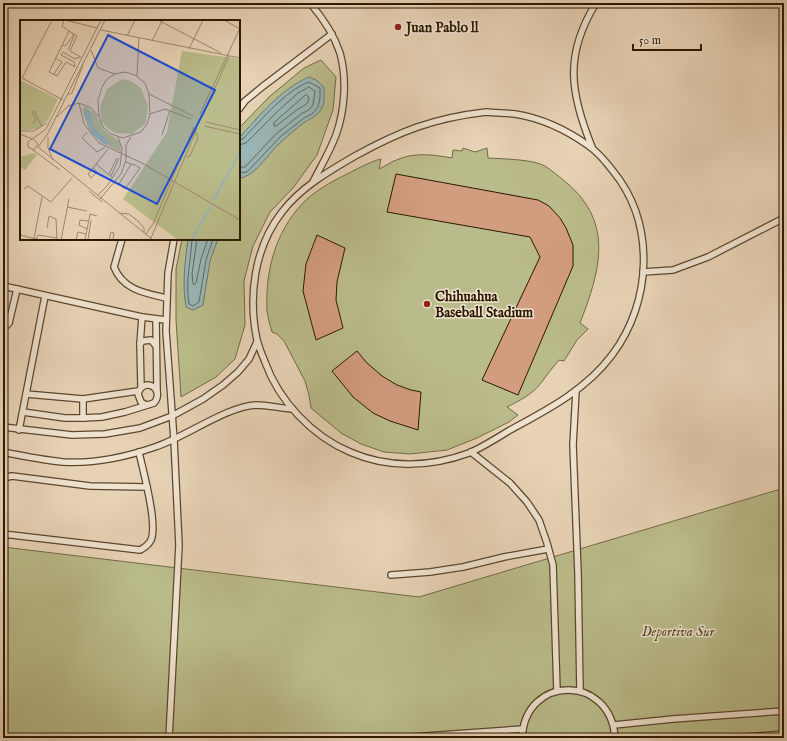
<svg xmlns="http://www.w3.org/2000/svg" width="787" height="741" font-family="'IM FELL English',serif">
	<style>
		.green { fill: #babb8a; stroke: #736a45 }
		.water { fill: #99b6b6; stroke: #6d776d }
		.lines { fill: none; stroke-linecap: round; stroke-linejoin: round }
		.shore { stroke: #62685b; stroke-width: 1 }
		.building { fill: #d29c7f; stroke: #2c1900 }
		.lane-casing { stroke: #5b472d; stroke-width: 8 }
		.lane { stroke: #efe2cf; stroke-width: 5.5 }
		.poi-dot { fill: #8f2418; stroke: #efe2cf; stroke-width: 1.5 }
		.labels { text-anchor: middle; stroke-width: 3; stroke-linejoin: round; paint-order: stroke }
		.poi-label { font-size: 14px; font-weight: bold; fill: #2c1900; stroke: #efe2cf; text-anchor: start }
		.park-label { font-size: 14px; font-style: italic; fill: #574a29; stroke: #efe2cf }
		.inset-river { fill: none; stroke: #99b6b6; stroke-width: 2 }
		.inset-road { fill: none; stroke: #9c886d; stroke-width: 1 }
		.view { fill: #1d4ed8; fill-opacity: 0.15; stroke: #1d4ed8; stroke-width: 2 }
		.inset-edge { fill: none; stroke: #2c1900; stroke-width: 2 }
	</style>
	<rect width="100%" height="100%" fill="#e7d2b5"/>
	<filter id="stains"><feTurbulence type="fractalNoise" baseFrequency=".005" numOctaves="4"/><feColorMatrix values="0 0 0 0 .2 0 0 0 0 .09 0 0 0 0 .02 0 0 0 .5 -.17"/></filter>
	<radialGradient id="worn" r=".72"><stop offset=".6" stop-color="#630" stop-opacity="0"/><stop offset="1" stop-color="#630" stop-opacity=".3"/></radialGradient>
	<g class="green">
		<path d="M321,60l15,17 -3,33 -16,45 -24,33 -23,24 -17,34 -9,35 1,44 -10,34 -19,18 -35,20 -5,-77v-51l6,-30h57v-111l30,-31 35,-29z"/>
		<path d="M463,148l12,4 12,-4 1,10c15,1 44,1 57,8 6,4 12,9 17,13 53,41 39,90 18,144l8,6 -11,11 -13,21 -5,-1c-7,8 -12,15 -18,23 -8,11 -22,18 -34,24l11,8 -9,7 -32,16 -30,12 -37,4 -26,-2 -23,-8 -20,-11 -30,-25 -2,-13 -4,-14 -21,-40 -7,-7 -5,-2c-2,-7 -4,-14 -5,-21 -2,-39 8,-78 35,-107 11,-12 29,-22 43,-29 12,-6 24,-13 36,-16l-2,10c7,-3 13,-8 20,-10 17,-7 36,-4 53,-1l1,-8 9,1z"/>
		<path d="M784,488v250h-781v-191l416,50z"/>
	</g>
	<g class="water">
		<path d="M309,77l7,3 8,7c0,7 1,15 -2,21 -4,8 -11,10 -17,14 -8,6 -17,13 -24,20 -13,11 -22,30 -39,36l-3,-2v-38c20,-22 42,-49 70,-61z"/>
		<path d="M188,239h30l-8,22 -7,44 -10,5 -7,-3c-4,-23 -1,-45 2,-68z"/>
	</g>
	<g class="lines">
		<g class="shore">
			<path d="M306,95l3,2 -1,5 -3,3 -7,4 -22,17h-2v-3z"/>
			<path d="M239,140l4,-1c17,-18 43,-49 66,-57l11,6v10l-2,9 -6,7 -8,4 -24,19 -33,35 -8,1"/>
			<path d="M239,145l7,-2 32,-32 20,-18 11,-6 6,4 -2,14 -4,5 -8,4 -25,20 -31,33h-6"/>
			<path d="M192,239c-1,22 -7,43 -3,65l4,2 6,-4 7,-42 7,-21"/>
			<path d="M197,239l-5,35 1,9 1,2 2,-2 5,-24 7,-20"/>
		</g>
	</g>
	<g class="building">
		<path d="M396,174l142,26 11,6 11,12 6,10 7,17v21l-55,129 -36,-15 58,-123 -10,-20 -143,-25z"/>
		<path d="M317,235l28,13 -8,34 -1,18 7,28 -27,12 -13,-49 3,-27z"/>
		<path d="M357,351l9,11 16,14 15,9 14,5 10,2 -3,38 -28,-9 -17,-8 -20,-16 -21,-26z"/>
	</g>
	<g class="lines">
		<defs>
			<g id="lane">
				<path d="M310,3c12,14 24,32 30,50 7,25 5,57 -4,82 -6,16 -15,31 -23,47"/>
				<path d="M3,91l1,1"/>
				<path d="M239,109l6,-8 17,-14 70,-53"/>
				<path d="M486,112c10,1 20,1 29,2 26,4 53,17 74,32 10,7 17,16 24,25 43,53 39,131 -1,184 -26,35 -65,55 -102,75 -13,8 -27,17 -41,23 -38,14 -80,16 -119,-1 -38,-16 -71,-51 -85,-90 -3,-7 -6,-15 -8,-22 -9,-43 -3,-92 25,-128 18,-24 47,-41 73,-56 45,-25 79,-38 131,-44z"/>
				<path d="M592,147c-22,-54 -28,-92 4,-144"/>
				<path d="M122,239l-8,28c9,23 31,26 52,31"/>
				<path d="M643,272l30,-2 35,-13 76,-39"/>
				<path d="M3,286l139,31 24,3"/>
				<path d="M156,319l1,71"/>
				<path d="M3,327l3,-1 3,-3 8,-34"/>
				<path d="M140,344l3,-3 8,-1 5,6"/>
				<path d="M141,387l-1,-43 2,-27"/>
				<path d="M576,391l-3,54 5,128 2,118"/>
				<path d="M26,394l57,5 55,-8"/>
				<path d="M83,399v19"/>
				<path d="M23,412l42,6h18l19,-1 23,-5 29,-9c12,-15 -11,-27 -16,-9l3,8 5,3"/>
				<path d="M3,427l69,8 33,-1 35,-6 32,-12 31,-17 20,-14 15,-13 11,-13 8,-17"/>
				<path d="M19,430l26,-134"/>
				<path d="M3,452c20,4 40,8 60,10 31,2 63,-5 92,-15 31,-10 70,-40 101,-42 11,0 24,3 36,4"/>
				<path d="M471,452l39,31 17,19 12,18 8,23 6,22 4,126"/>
				<path d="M3,478l9,-2 78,10 57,1"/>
				<path d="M3,534l137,16c5,-3 8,-4 11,-10 7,-16 -8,-69 -12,-88"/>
				<path d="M391,575l39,-3 33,-5 41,-10 44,-8"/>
				<path d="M614,725l59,-6 111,-8"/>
				<path d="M169,738l10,-193 -5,-105 -8,-109 2,-58 6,-34"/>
				<path d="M397,738l126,-9"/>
				<path d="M522,738c3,-64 89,-64 93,0"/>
				<path d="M733,738l51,-4"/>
			</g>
		</defs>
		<use href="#lane" class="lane-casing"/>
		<use href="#lane" class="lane"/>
	</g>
	<g class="poi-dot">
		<circle cx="398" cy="27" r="4"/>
		<circle cx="427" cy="304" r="4"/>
	</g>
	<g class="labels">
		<g class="poi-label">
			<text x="406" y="32">Juan Pablo ll</text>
			<text x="435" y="301">Chihuahua<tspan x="435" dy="16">Baseball Stadium</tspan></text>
		</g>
		<g class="park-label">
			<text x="678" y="636">Deportiva Sur</text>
		</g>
	</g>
	<g transform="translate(20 20)">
		<rect width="220" height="220" fill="#e7d2b5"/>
		<path d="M162,31l58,8v181h-62l-55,-41 44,-67zM102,59l9,2 10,7 7,18 -2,17 -14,11 -17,-1 -9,-6 -5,-7 -1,-13 7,-18zM0,60l38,19 -10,21 -11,9 -17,1zM65,86l11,9 8,15 15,11 2,11 -19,-9 -13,-13 -7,-20zM13,133l4,2 -12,15 -5,-3v-10z" fill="#babb8a"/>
		<path d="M66,88l4,4 3,14 -2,3 -7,-16zM74,108l15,14v2l-6,-1 -11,-9 -1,-4z" fill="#99b6b6"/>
		<path class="inset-river" d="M193,181l27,-49M172,220l19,-35"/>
		<path class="inset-road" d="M44,0l-2,6 7,5M45,0l32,8M138,0l63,33M204,0l16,9M31,2l-29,56 41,22M81,10l139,28M107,16l8,-16M132,21l10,-20M42,25l3,1 8,-10M169,29l14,-29M48,30l6,-14 -2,-2M71,30l7,18 17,6M55,47l-9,-5 -9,14 -8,-4 20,-41 8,5 -7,15 11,6M55,47l-1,-5 -13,-7 2,-3 12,7 5,-2M105,52l10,3 10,8 4,11 1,20 -3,10 -6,8 -18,6 -12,-4 -8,-7 -4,-10 -1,-17 4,-13 5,-8 8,-5zM34,54l8,-12 -7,-4M117,56l2,-38M129,74l44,22M47,75l5,-2 11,-28M59,83l5,21 15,19 43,20 98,57M130,94l15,-5 26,10M180,94l40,-86M183,95l26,-59M37,97l11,-11 11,-3 12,5 8,9M186,102l34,8M13,104l3,-5 -4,-5 2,-3 8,16M184,106l36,8M0,111h14l13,-8M67,112l-5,6 15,14 8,-5M0,114l12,5M142,115l8,-25M28,117v11l5,12M13,119l5,5 -4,6 -6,-3v-5l18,-13 55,-109M18,127l115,93M18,127l9,-12 58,-115M13,130l27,20M166,137l4,-1 8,-18 -2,-6M105,142l6,2 4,1 5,3 -15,21 -6,-5 12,-20M76,144l17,14M73,148l4,4 -6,6 -3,-4 20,-25M89,154l8,-16M91,156l8,-18M4,169l4,-3 23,16 21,-24M69,171l13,11M78,175l9,-9 13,-20 2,-17 -4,-12M80,179l21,-25 5,-14v-15l5,-8M47,187l20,4M101,193l8,1 9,7 6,7v4M27,208l2,-12 7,3 1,21M67,209l-8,-4 1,-5 8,1M126,214l7,-10 41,-97M0,215l20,5M14,218l8,-41M131,218l46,-110M16,219l2,-4 19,3M41,220l8,-41M56,220l2,-8 8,2M65,220l5,-26 7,2M68,220l3,-20M89,220l2,-8 3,1 -1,7"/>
		<path class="view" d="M88,15l107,55 -58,114 -107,-55z"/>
		<rect width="220" height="220" class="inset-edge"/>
	</g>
	<rect width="787" height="741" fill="none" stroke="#e7d2b5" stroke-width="16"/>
	<rect x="4" y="4" width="779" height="733" fill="none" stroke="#2c1900" stroke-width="2"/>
	<rect x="8" y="8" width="771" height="725" fill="none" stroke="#2c1900"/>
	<path d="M633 44v6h68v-6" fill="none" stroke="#2c1900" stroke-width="2"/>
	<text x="639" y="44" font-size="12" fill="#2c1900" stroke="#efe2cf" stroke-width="3" paint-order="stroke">50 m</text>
	<rect width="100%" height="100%" filter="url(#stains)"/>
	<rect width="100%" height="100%" fill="url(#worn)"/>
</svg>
